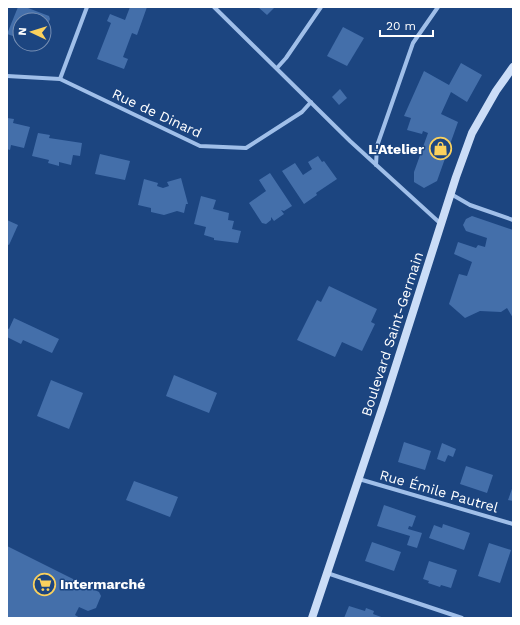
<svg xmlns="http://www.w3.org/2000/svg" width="520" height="625" font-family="'Work Sans',sans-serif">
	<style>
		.building { fill: #446faa }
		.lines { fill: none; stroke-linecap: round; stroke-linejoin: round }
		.minor { stroke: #a0bfe9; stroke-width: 4 }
		.secondary { stroke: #cbddf7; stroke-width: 8 }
		.labels { text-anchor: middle; stroke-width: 3; stroke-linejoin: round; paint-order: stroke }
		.street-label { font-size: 14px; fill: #fff; stroke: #1c4580 }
		.poi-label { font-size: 14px; font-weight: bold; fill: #fff; stroke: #1c4580; text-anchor: end }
	</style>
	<rect width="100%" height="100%" fill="#1c4580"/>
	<g class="building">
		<path d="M18,7l10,1 21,8 1,3 -6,15v-14h-24v23l-6,-2 2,-4 -9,-3z"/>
		<path d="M130,7h17l-10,28 -5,-2 -9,24 5,2 -4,10 -27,-10 14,-36 -4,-2 3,-7 15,6z"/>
		<path d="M258,7h17l-8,8z"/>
		<path d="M343,27l21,11 -17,28 -20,-10z"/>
		<path d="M461,63l21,12 -15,27 -16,-10 -10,22 17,8 -21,59 -13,7 -10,-6v-10l14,-39 -5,-2 -1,3 -15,-4 4,-12 -7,-2 20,-45 25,14z"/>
		<path d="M340,89l7,9 -8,7 -7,-8z"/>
		<path d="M7,118l7,1 -1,4 17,4 -6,21 -13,-3 -1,5 -3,-1z"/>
		<path d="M38,133l12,2 -1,3 33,5 -2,13 -7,-1 -2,10 -12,-3v4l-11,-3 1,-3 -17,-4z"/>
		<path d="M100,154l30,7 -5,19 -30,-6z"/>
		<path d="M318,156l4,6 2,-1 13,18 -21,14 1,2 -13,9 -22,-33 13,-8 8,12 9,-6 -4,-7z"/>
		<path d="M270,173l22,33 -8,5 -3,-1 3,4 -10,7 -3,-4v3l-5,4 -4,-1 -13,-20 17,-12 -7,-11z"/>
		<path d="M181,178l7,26h-2l-2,9 -7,-2 -13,4 -13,-3v-4l-13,-3 6,-26 14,4 -1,3 6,2 6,-2 -2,-4z"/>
		<path d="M201,196l15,4 -3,9 16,4 -1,7 6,1 -2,8 9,2 -3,12 -24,-3v-2l-10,-3 2,-8 -12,-3z"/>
		<path d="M472,216l41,14v88l-6,-10 -6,4 -21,-1 -15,7 -16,-14 10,-30 8,2 5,-14 -18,-8 4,-12 18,6 2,-3 7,2 2,-9 -21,-7 -3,-6 3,-6z"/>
		<path d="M7,220l11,5 -9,20 -2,-1z"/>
		<path d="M329,286l48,23 -6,13 4,2 -13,27 -20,-9 -7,15 -38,-17 20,-40 4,2z"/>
		<path d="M14,318l45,21 -7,14 -29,-13 -2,4 -14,-7v-9l2,1z"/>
		<path d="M174,375l43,18 -8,20 -43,-17z"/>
		<path d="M51,380l32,13 -14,36 -32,-13z"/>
		<path d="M404,442l27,9 -6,19 -27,-8z"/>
		<path d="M442,443l14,6 -3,8 -5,-2 -3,7 -8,-3z"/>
		<path d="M466,466l27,9 -6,18 -27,-9z"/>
		<path d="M134,481l44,16 -8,20 -44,-17z"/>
		<path d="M513,486v15l-5,-1z"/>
		<path d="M384,505l32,11 -4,11 -3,-1 -1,3 14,4 -5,15 -10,-3 3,-9 -33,-10z"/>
		<path d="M443,524l27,9 -6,17 -35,-12 5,-13 8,3z"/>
		<path d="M372,542l29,10 -7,19 -29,-10z"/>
		<path d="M489,543l22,7 -11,33 -22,-7z"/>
		<path d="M7,546l92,46 2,4 -5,12 -8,3 -9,-4 -4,8 5,3h-73z"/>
		<path d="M429,561l28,9 -6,18 -10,-3 -1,2 -12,-4 1,-2 -6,-2z"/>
		<path d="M349,606l16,5 1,-3 8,3 -1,3 11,4h-40z"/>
	</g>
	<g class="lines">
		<g class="minor">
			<path d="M214,7l136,134 91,83"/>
			<path d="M277,68l9,-10 35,-51"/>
			<path d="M7,76l53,3 140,67 46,2 56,-36 9,-10"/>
			<path d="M60,79l27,-72"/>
			<path d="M376,165l1,-19 36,-103 25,-36"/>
			<path d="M451,194l19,11 43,15"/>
			<path d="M359,479l154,45"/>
			<path d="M327,573l135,45"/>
		</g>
		<path class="secondary" d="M312,618l72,-215 72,-226 16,-44 24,-42 17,-24"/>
	</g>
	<defs>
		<symbol id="shop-ring" viewBox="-11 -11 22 22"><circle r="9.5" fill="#1c4580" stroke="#fad15d" stroke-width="1.5"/><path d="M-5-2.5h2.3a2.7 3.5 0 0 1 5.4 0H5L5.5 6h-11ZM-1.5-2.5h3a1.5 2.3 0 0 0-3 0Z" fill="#fad15d"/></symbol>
		<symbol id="supermarket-ring" viewBox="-11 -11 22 22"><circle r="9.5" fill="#1c4580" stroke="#fad15d" stroke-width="1.5"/><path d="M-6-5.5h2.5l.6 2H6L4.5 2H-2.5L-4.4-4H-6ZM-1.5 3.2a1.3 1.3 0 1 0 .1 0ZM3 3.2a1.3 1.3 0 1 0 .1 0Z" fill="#fad15d"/></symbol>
	</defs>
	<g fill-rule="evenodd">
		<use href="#shop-ring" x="428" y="136" width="25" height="25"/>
		<use href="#supermarket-ring" x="32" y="572" width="25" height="25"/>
	</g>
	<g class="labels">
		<g class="street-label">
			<text transform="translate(157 113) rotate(25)" y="5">Rue de Dinard</text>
			<text transform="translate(392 334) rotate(-72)" y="5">Boulevard Saint-Germain</text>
			<text transform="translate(439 491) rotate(16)" y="5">Rue Émile Pautrel</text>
		</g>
		<g class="poi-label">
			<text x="424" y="154">L'Atelier</text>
			<text x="60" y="589" text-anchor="start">Intermarché</text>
		</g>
	</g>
	<rect width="520" height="625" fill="none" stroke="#ffffff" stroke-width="16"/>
	<g transform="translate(32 32) rotate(274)"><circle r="19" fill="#1c4580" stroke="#778fb3"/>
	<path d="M0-3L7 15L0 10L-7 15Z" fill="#fad15d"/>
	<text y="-6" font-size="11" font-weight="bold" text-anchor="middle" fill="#ffffff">N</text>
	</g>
	<path d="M380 30v6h53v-6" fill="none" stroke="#ffffff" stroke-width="2"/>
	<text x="386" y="30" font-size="12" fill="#ffffff" stroke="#1c4580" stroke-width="3" paint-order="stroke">20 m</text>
</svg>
